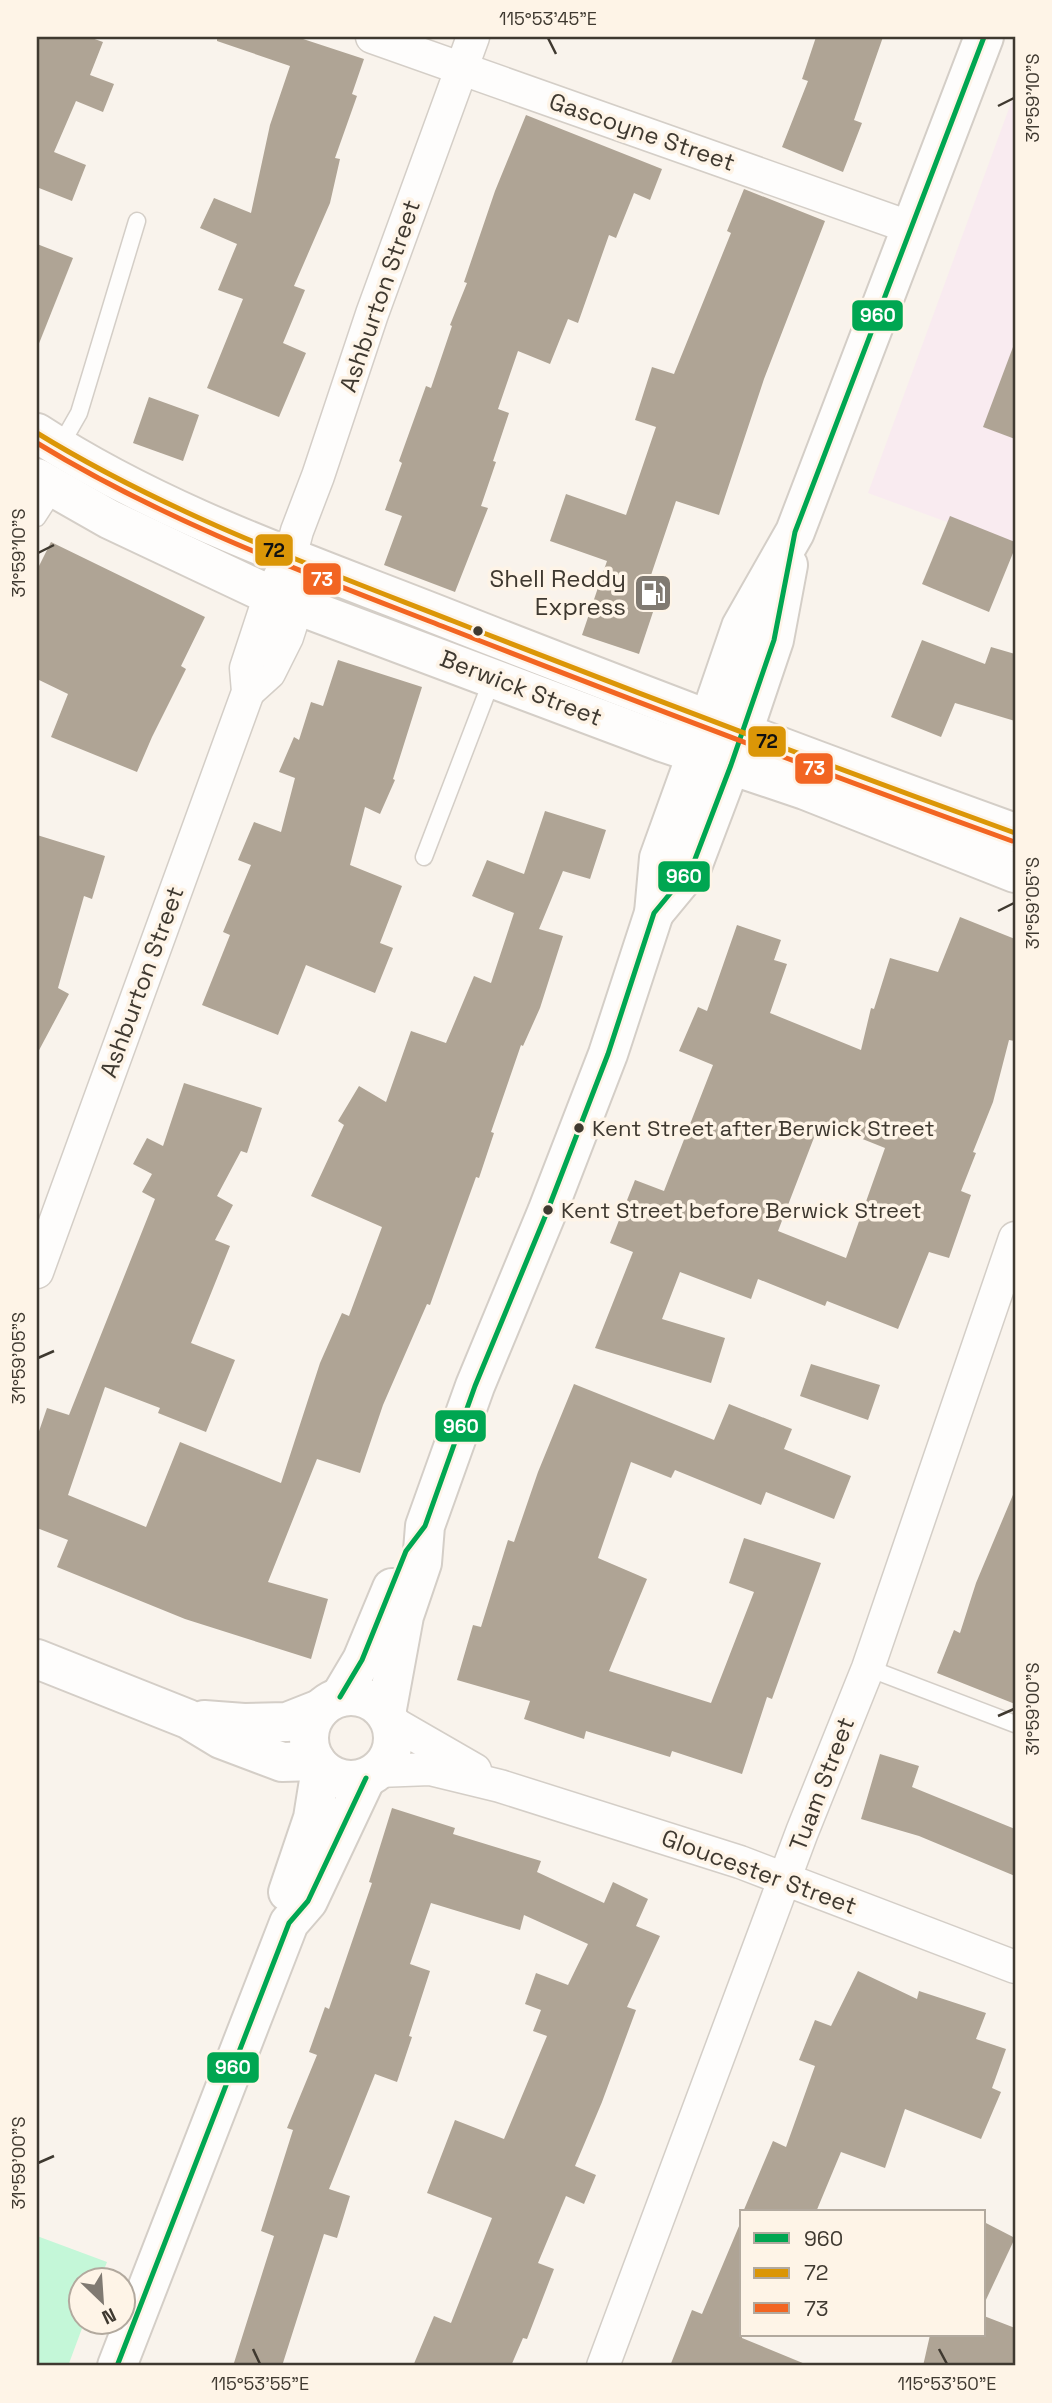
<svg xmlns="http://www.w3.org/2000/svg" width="1052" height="2403" font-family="'Space Grotesk',sans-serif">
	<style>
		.education { fill: #f9ebf0 }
		.green { fill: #c4f7d8 }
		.building { fill: #afa495; fill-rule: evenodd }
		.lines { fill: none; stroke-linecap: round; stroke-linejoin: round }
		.service-casing { stroke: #d4cec7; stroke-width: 19 }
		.minor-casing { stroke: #d4cec7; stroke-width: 35 }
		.tertiary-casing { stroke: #d4cec7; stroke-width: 42 }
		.secondary-casing { stroke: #d4cec7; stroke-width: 42 }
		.primary-casing { stroke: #d4cec7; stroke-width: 42 }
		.service { stroke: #fefdfc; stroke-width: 16 }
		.minor { stroke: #fefdfc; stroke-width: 32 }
		.tertiary { stroke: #fefdfc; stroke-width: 38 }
		.secondary { stroke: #fefdfc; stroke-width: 38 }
		.primary { stroke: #fefdfc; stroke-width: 38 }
		.bus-1-casing { stroke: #fef4e7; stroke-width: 10 }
		.bus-2-casing { stroke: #fef4e7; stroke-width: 10 }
		.bus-3-casing { stroke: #fef4e7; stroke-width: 10 }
		.bus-1 { stroke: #00a651; stroke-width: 5 }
		.bus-2 { stroke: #db9607; stroke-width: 5 }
		.bus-3 { stroke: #f26522; stroke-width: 5 }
		.ticks { fill: none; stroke: #3f3930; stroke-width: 2.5 }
		.bus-dot { fill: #3f3930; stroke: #fef4e7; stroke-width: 2.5 }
		.labels { text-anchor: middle; stroke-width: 7; stroke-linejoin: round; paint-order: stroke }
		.bus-label { font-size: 22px; fill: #3f3930; stroke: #fef4e7; text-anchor: start }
		.street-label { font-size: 24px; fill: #3f3930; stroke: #fef4e7 }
		.poi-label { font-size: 24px; fill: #3f3930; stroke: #fef4e7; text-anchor: end }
		.line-badge { stroke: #fef4e7; stroke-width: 2.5 }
		.badge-label { font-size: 19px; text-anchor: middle; font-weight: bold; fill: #fff }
		.pale-badge-label { font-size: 19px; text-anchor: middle; font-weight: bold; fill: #111 }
		.neatline { fill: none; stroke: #3f3930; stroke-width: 2.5 }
		.ticks-label { font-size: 18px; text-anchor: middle; fill: #3f3930 }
	</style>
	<rect width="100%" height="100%" fill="#f9f3ec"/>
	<path class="education" d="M1015,92v455l-147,-54z"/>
	<path class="green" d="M37,2236l70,26 -7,18h-20v42l4,1 -16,43h-31z"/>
	<g class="building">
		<path d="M37,37h52l14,5 -13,33 24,9 -11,28 -27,-11 -22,51 32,13 -14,36 -33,-13 -2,5z"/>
		<path d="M217,37h80l67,22 -12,35 5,2 -22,62 5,1 -10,44 -36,83 11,4 -22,53 23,10 -27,64 -72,-29 36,-89 -25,-9 19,-46 -37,-16 14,-30 37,15 19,-88 20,-59 -73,-25z"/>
		<path d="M816,37h67l-29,83 8,3 -19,49 -61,-25 26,-66 -6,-2z"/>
		<path d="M526,115l136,54 -12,31 -16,-7 -18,45 -7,-3 -31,88 -10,-4 -18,45 -32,-13 -20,58 11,4 -16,48 3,1 -15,44 7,2 -33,84 -71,-27 18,-49 -17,-6 17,-47 -3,-2 27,-75 5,2 21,-62 -2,-1 17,-42 -3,-1 31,-91z"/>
		<path d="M744,189l81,32 -61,158 -45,136 -43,-14 -27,80 13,4 -23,69 -57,-19 25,-74 -57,-20 16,-47 60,21 30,-88 -21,-7 17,-53 22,7 57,-141 -4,-2z"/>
		<path d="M37,244l36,14 -35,88h-1z"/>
		<path d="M1013,347l2,1v91l-32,-12z"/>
		<path d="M149,397l50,18 -16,46 -50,-18z"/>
		<path d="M950,516l65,26v6l-26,64 -67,-28z"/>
		<path d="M51,542l154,75 -24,49 5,3 -34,68 -15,35 -86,-35 17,-43 -31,-15v-109z"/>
		<path d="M922,640l63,24 6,-17 24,7v67l-60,-18 -14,34 -50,-20z"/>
		<path d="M338,660l84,27 -29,92 2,1 -15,34 -15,-7 -15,58 52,21 -22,57 13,5 -18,45 -69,-28 -28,70 -76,-30 28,-70 -7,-3 28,-67 -13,-5 16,-38 27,10 14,-54 -16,-6 15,-35 5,3 12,-38 12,4z"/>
		<path d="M545,811l61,19 -16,49 -27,-8 -24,58 24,7 -23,72 -17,38 -2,-1 -30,87 3,1 -15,45 -3,-1 -46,128 -3,-1 -44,101 -23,68 -43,-14 -49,123 60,17 -17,60 -126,-40 -128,-52 11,-27 -31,-12v-91l10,-29 22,7 86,-216 -13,-7 10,-18 -19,-10 14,-26 16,8 21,-63 78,25 -15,45 -6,-2 -24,45 16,9 -18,35 15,6 -39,97 44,17 -29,72 -48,-19 2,-5 -55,-21 -37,108 78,32 34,-85 101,41 39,-120 22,-50 7,3 33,-89 -71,-31 33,-71 -6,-4 21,-35 27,16 25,-71 35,12 28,-67 17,7 23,-70 -42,-17 15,-36 37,14z"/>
		<path d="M37,835l68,21 -13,43 -8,-3 -26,92 11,6 -32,60z"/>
		<path d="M960,917l55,22v102l-6,-1 -16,62 -20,50 3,1 -15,38 10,4 -22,63 -20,-6 -31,77 -71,-28 -2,5 -67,-27 -7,20 -71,-27 -18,47 63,19 -14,45 -116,-35 38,-96 -23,-9 25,-63 29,11 49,-126 -34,-14 19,-44 9,4 30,-86 44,15 -7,20 13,4 -17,49 91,37 10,-42 3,1 16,-51 48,14zM820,1122l65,26 -39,110 -68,-27z"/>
		<path d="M811,1364l69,21 -12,35 -68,-24z"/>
		<path d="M574,1384l140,56 15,-36 63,25 -8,20 67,27 -17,43 -68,-27 -5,13 -86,-35 -4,8 -40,-16 -33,96 49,21 -38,92 102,32 43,-111 -25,-9 15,-45 77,25 -49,136 -5,-2 -25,77 -70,-23 -2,6 -84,-26 -2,8 -60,-20 6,-18 -73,-21 16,-55 8,2 27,-87 6,2 24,-70z"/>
		<path d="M1015,1490v214l-78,-31 17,-43 6,3 16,-50z"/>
		<path d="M880,1754l39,12 -7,21 103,42v47l-96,-40 -58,-17z"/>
		<path d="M392,1808l63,20 -2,6 88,27 -4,11 67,31 9,-21 35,17 -12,27 24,10 -33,71 9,3 -34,92 -27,64 21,9 -12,29 -18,-8 -28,67 16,6 -27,70 -4,-1 -12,28h-98l21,-50 17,7 41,-105 -65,-25 28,-73 49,19 43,-103 -14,-5 8,-21 -16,-6 11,-31 32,12 20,-41 -64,-29 -4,15 -89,-27 -21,61 20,7 -21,65 3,1 -15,45 -22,-8 -46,115 21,7 -13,42 -13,-4 -42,132h-49l41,-130 -13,-5 32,-101 -6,-2 30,-73 -8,-3 16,-45 4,2 43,-126 -3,-1z"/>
		<path d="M858,1971l59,28 2,-8 67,22 -10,26 30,10 -14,39 9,4 -20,47 -76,-30 -20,59 -44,-16 -25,60h-73l30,-71 13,6 29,-81 -16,-6 16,-40 16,6z"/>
		<path d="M742,2219v119l68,28h-140l22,-56 10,4z"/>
		<path d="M984,2222l31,16 -31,66z"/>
		<path d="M984,2316l31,12v38h-92l7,-31h54z"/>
	</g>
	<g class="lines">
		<defs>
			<g id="service">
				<path d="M59,448l20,-35 58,-192"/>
				<path d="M37,518l19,-29"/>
				<path d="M424,857l69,-180"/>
				<path d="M868,1668l147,56"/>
			</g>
			<g id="minor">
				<path d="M372,37l540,191"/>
				<path d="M248,692l21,-19 18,-36 10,-31 -4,-23"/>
				<path d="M37,1272l211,-580 -2,-24 24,-73 20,-38 7,-26 21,-55 54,-162 101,-277"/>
				<path d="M390,1721l85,49"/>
				<path d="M378,1771l52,-2 70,17 240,76 275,105"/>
				<path d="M603,2366l199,-534 66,-164 147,-430"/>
			</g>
			<g id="tertiary">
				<path d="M37,1659l151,60 33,20 61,23 34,-1"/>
				<path d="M204,1720l40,3 43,-1 33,-13"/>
			</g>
			<g id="secondary">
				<path d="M654,913l38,-46 50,-132"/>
				<circle cx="351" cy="1738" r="42"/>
				<path d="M340,1697l22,-37 30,-72"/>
				<path d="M386,1714l18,-98 18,-53 3,-37 50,-140 72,-174 61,-158 46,-141 5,-55 49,-136"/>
				<path d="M288,1892l25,-74 8,-50"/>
				<path d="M117,2366l172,-443 19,-22 58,-123"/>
			</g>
			<g id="primary">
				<path d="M37,433c123,80 261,127 396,180 193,76 387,150 582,220"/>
				<path d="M37,478l72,41 161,76 392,147 143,48 210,83"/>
				<path d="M709,720l32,-93 54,-95 189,-495"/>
				<path d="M743,732l31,-92 14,-75"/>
			</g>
		</defs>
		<use href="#service" class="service-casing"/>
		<use href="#minor" class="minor-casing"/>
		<use href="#tertiary" class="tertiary-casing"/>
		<use href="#secondary" class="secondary-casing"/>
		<use href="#primary" class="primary-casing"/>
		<use href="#service" class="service"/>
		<use href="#minor" class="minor"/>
		<use href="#tertiary" class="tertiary"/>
		<use href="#secondary" class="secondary"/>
		<use href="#primary" class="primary"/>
		<defs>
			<g id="bus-1">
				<path d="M340,1697l22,-37 44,-109 19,-25 50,-140 72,-174 61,-158 46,-141 38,-46 39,-102 43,-125 21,-108 189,-495"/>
				<path d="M117,2366l172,-443 19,-22 58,-123"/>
			</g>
			<path id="bus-2" d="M37,433c132,81 273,132 416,188 186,73 374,144 562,212"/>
			<path id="bus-3" d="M37,443c129,79 269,130 410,185 187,73 376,145 565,213"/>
		</defs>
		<use href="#bus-1" class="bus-1-casing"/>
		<use href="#bus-2" class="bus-2-casing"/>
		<use href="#bus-3" class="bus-3-casing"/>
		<use href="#bus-1" class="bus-1"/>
		<use href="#bus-2" class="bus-2"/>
		<use href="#bus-3" class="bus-3"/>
	</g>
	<path class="ticks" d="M548,38l8,16M998,106l16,-8M38,553l16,-8M998,911l16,-8M38,1358l16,-7M998,1716l16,-7M38,2163l16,-7M253,2349l7,15M939,2349l8,15"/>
	<defs>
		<symbol id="fuel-square" viewBox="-11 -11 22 22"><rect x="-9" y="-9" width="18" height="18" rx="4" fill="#807a72" stroke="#fef4e7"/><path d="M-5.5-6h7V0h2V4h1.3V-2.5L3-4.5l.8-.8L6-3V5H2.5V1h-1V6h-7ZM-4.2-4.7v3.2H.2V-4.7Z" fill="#fff"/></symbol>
	</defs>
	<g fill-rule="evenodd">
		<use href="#fuel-square" x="631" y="571" width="44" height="44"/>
	</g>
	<g class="bus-dot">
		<circle cx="478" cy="631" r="6"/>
		<circle cx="579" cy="1128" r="6"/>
		<circle cx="548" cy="1210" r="6"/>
	</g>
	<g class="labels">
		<g class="bus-label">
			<text x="592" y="1136">Kent Street after Berwick Street</text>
			<text x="561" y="1218">Kent Street before Berwick Street</text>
		</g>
		<g class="street-label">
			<text transform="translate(642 132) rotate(19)" y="8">Gascoyne Street</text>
			<text transform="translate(380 296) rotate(-71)" y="8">Ashburton Street</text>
			<text transform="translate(521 688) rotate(21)" y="8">Berwick Street</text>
			<text transform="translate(142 982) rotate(-70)" y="8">Ashburton Street</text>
			<text transform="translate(822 1784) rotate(-69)" y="8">Tuam Street</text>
			<text transform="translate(759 1872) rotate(20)" y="8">Gloucester Street</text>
		</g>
		<g class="poi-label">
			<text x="626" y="587">Shell Reddy<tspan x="626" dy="28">Express</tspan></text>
		</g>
	</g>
	<g class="line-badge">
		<rect x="851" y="299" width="53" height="33" rx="7" fill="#00a651"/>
		<rect x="254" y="533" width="40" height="34" rx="7" fill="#db9607"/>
		<rect x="302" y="562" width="40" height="34" rx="7" fill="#f26522"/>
		<rect x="747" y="725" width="40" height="33" rx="7" fill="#db9607"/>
		<rect x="794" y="752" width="40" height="33" rx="7" fill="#f26522"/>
		<rect x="657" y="860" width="54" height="33" rx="7" fill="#00a651"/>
		<rect x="434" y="1409" width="53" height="34" rx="7" fill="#00a651"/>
		<rect x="206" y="2051" width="54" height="33" rx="7" fill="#00a651"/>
	</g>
	<g class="badge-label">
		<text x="878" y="322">960</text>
		<text x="322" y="586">73</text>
		<text x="814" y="775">73</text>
		<text x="684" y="883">960</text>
		<text x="461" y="1433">960</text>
		<text x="233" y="2074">960</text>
	</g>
	<g class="pale-badge-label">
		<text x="274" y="557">72</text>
		<text x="767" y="748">72</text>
	</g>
	<rect width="1052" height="2403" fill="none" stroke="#fef4e7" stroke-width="77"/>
	<rect x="740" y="2210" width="245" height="126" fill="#fef4e7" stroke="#b2a99e" stroke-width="2"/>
	<rect x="754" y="2233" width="35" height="10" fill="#00a651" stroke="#b2a99e" stroke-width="2"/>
	<text x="804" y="2246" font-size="21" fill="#3f3930">960</text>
	<rect x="754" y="2268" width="35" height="10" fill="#db9607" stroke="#b2a99e" stroke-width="2"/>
	<text x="804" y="2280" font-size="21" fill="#3f3930">72</text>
	<rect x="754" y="2303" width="35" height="10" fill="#f26522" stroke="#b2a99e" stroke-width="2"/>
	<text x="804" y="2316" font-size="21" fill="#3f3930">73</text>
	<g transform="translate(102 2301) rotate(155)"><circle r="33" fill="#fef4e7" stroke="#b2a99e" stroke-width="2"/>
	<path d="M0-5L12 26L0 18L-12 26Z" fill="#807a72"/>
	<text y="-10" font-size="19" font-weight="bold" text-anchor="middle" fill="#3f3930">N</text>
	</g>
	<rect x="38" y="38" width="976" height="2326" class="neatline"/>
	<g class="ticks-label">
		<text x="548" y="25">115°53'45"E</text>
		<text transform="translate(1033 98) rotate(-90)" y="6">31°59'10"S</text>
		<text transform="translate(19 553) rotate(-90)" y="6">31°59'10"S</text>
		<text transform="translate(1033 903) rotate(-90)" y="6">31°59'05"S</text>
		<text transform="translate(19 1358) rotate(-90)" y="6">31°59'05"S</text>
		<text transform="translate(1033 1709) rotate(-90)" y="6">31°59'00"S</text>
		<text transform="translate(19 2163) rotate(-90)" y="6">31°59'00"S</text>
		<text x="260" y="2390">115°53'55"E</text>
		<text x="947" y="2390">115°53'50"E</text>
	</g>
</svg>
